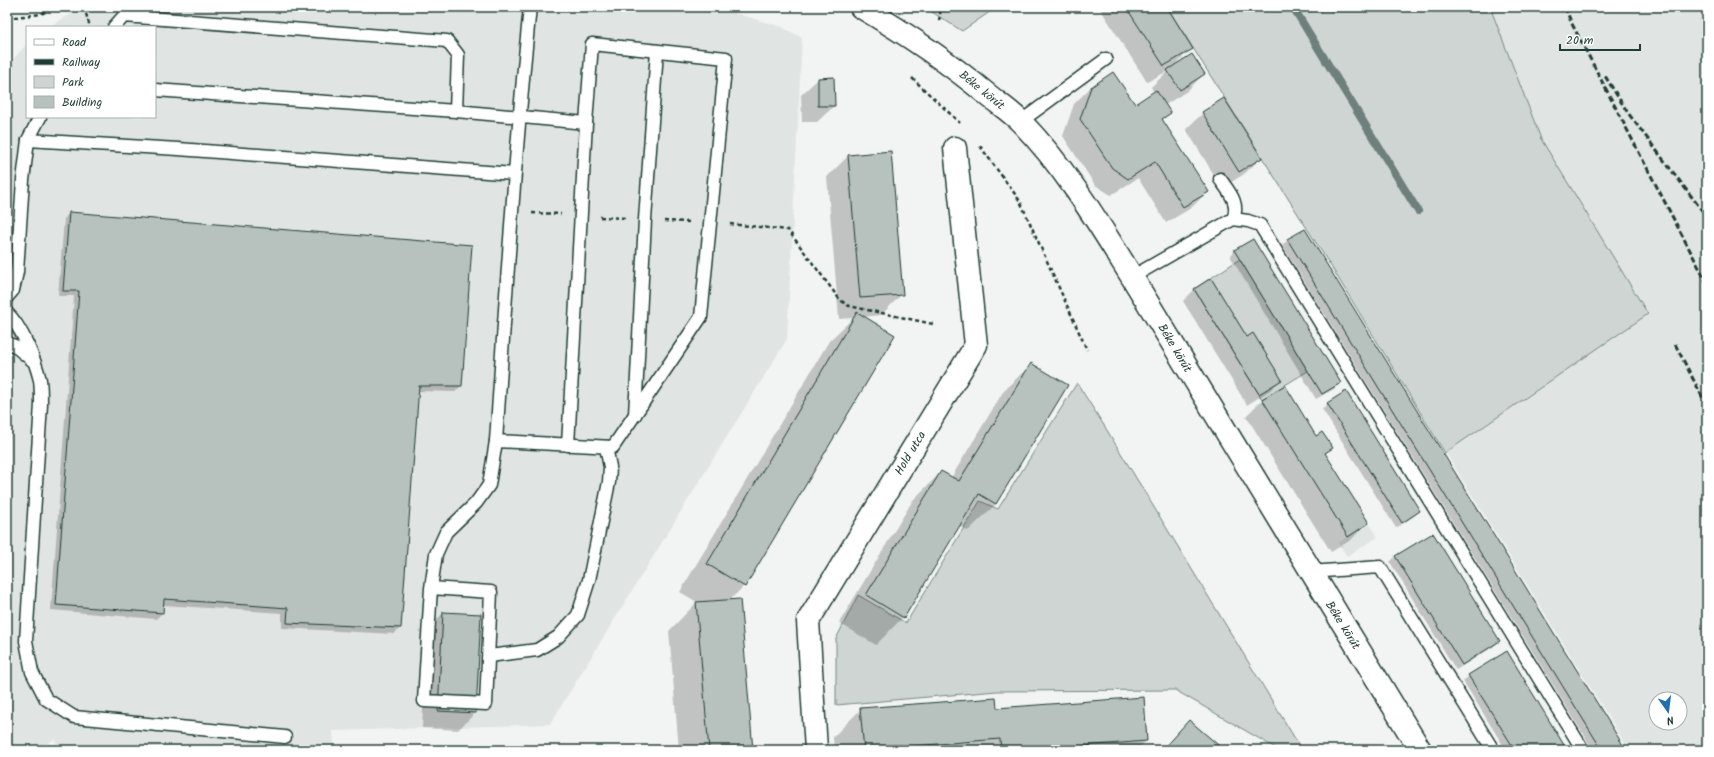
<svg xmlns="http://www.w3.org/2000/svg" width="1714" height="757" viewBox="0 0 1714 757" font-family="Kalam,sans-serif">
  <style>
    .built { fill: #e0e4e3; fill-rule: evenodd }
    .green { fill: #ced5d3; stroke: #768984 }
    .shadow { fill: #0003 }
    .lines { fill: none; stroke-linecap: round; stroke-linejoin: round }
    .stream { stroke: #6d807b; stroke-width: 8 }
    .building { fill: #b7c1bd; stroke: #1f3d34 }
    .lane-casing { stroke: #1f3d34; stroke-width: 15 }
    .street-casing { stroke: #1f3d34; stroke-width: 25 }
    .secondary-casing { stroke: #1f3d34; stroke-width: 25 }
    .path { stroke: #1f3d34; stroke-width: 2.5; stroke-dasharray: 4 3; stroke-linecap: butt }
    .lane { stroke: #fff; stroke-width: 12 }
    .street { stroke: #fff; stroke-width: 22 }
    .secondary { stroke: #fff; stroke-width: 22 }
    .rail { stroke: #1f3d34; stroke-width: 3; stroke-dasharray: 6 3; stroke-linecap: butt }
    .labels { text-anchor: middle; stroke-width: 3; stroke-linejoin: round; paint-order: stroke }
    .street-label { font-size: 12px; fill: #1f3d34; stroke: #fff }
  </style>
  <rect width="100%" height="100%" fill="#f2f3f3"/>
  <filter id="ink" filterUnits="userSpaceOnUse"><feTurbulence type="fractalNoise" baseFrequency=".025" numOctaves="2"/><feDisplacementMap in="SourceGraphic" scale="8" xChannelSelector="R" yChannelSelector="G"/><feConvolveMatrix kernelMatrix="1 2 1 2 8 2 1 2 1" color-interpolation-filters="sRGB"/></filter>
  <g filter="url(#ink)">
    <!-- built -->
    <g class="built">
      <path d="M84 7H714L782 27 802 38 787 339 550 724 333 731 334 750H60L54 739 38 750H7V68L15 57 27 44V117H155V27H48Z"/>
      <path d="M1276 7H1707V750H1629L1332 268ZM1656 699H1680V723H1656Z"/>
      <path d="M1369 523 1378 537 1347 556 1338 543Z"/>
    </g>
    <!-- green -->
    <g class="green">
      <path d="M924 7H997L962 31Z"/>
      <path d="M1167 7H1490L1541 139 1648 314 1445 453 1332 268Z"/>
      <path d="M1240 259 1308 371 1262 399 1194 289Z"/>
      <path d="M1077 383 1105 427 1302 750H1279L1175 690 997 691 836 705V639L858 595 906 623 980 501 998 509Z"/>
    </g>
    <!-- shadow -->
    <g class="shadow">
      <path d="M1099 7H1166L1192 48 1176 64 1204 74 1187 91 1165 105 1169 113 1162 120 1207 192 1191 208 1166 223 1138 178 1111 195 1095 185 1063 136 1074 104 1091 87 1135 105 1154 92 1151 87 1168 71 1147 82Z"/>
      <path d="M833 78 834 106 817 122H802L801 95 818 79Z"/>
      <path d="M1203 113 1261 158 1244 174 1222 188 1186 129Z"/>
      <path d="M848 156 902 294 881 315 863 317 744 586 730 600 752 750H679L669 631 697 602 680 592 829 341 853 318 839 319 827 177Z"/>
      <path d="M69 213 461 386 455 392 418 391 400 628 394 634 282 628V613L163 605 162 613 156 619 51 610 74 296H58L64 219Z"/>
      <path d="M1288 240 1625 750H1593L1282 245Z"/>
      <path d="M1235 251 1339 383 1334 389 1316 399 1230 256Z"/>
      <path d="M1195 289 1247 338 1281 380 1269 391 1247 405 1183 301Z"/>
      <path d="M1031 364 996 504 968 531 959 526 903 617 876 645 839 623 913 500 941 472 951 478 1003 392Z"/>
      <path d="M1262 400 1332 448 1324 455 1367 523 1351 540 1331 552 1246 416Z"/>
      <path d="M1328 404 1419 511 1414 516 1396 528 1322 409Z"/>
      <path d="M1433 534 1499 641 1493 647 1456 670 1390 562 1395 557Z"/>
      <path d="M443 613 475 713 458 730 422 728 427 630Z"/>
      <path d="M1707 669V680L1702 674Z"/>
      <path d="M1469 676 1566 750H1506L1463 681Z"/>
      <path d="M861 709H996L1146 741 1137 750H834L833 737Z"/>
      <path d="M1189 721 1222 750H1161Z"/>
    </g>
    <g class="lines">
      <!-- stream -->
      <path class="stream" d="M1293 7 1418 211"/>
    </g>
    <!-- building -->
    <g class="building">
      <path d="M1126 7H1167L1193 49 1164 66Z"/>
      <path d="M1192 54 1205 74 1180 90 1167 70Z"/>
      <path d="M1113 72 1135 104 1156 90 1171 113 1162 119 1209 192 1183 207 1155 162 1128 179 1112 168 1080 119 1091 87Z"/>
      <path d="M834 77 835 106H818V78Z"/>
      <path d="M1224 98 1262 158 1239 172 1202 112Z"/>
      <path d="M891 151 903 295 860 298 848 155Z"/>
      <path d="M69 212 472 245 462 386H419L401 628 287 623 288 608 164 599 163 613 56 605 79 291H63Z"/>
      <path d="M1305 229 1626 750H1602L1287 239Z"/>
      <path d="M1253 239 1341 383 1322 394 1234 250Z"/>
      <path d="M1211 278 1247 337 1253 333 1282 380 1259 394 1194 289Z"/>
      <path d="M857 312 895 335 745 587 707 564Z"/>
      <path d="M1031 363 1068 385 996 504 979 494 904 618 866 595 941 471 959 481Z"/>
      <path d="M1285 385 1316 436 1322 432 1333 448 1325 453 1369 523 1348 537 1262 399Z"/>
      <path d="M1346 391 1420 511 1402 523 1327 403Z"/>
      <path d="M1433 533 1500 641 1462 665 1395 556Z"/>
      <path d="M740 599 753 750H709L696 602Z"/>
      <path d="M443 612 481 614 476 713 438 711Z"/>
      <path d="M1507 651 1567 750H1515L1468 675Z"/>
      <path d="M1144 697 1147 741 1031 750H1001L1000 739 864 750 860 708 996 698 997 708Z"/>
      <path d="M1189 720 1224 750H1162Z"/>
      <path d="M548 747V750H508Z"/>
    </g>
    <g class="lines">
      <defs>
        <g id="lane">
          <path d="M114 27 124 16 447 41 458 55 456 111"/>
          <path d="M155 90 456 111 586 123 592 44 726 58 701 317 613 447 496 441C506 296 515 151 530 7"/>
          <path d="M1020 122 1106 59"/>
          <path d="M28 140 178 149 514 174"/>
          <path d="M1220 179C1229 192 1240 203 1233 219"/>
          <path d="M1132 277 1233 219 1248 221 1260 225 1583 750"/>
          <path d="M7 297 13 290 17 272 23 180 28 140 40 117"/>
          <path d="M7 313C22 327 35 360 40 380 41 387 41 396 41 404L26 641 32 672 46 699 74 717 285 737"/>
          <path d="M7 343 15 346 32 360"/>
          <path d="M635 415 645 220 657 51"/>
          <path d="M568 445 586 123"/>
          <path d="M1310 572 1380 567 1493 750"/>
          <path d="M431 588 491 592 486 704 424 701 431 588 436 554 446 532 476 503 489 485 496 441"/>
          <path d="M489 656 537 650 558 637 578 615 589 580 609 482 610 467 606 447"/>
        </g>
        <path id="street" d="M816 750 808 621 976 345 955 148"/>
        <path id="secondary" d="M861 7C907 34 947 61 988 95 999 104 1011 112 1021 122 1065 167 1099 224 1132 277L1420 750"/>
      </defs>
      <!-- lane casing -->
      <use href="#lane" class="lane-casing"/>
      <!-- street casing -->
      <use href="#street" class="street-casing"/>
      <!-- secondary casing -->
      <use href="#secondary" class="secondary-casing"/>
      <!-- path -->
      <g class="path">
        <path d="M84 7 90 27"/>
        <path d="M427 8V7"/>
        <path d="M7 18 41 14 55 7"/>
        <path d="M939 21 941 7"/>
        <path d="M912 78 960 123"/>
        <path d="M980 146 1020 201 1087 350"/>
        <path d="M532 213 561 214"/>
        <path d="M600 217 625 218"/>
        <path d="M664 221 691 222"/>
        <path d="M730 224 788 230 840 300 849 306 933 324"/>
      </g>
      <!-- lane -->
      <use href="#lane" class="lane"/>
      <!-- street -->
      <use href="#street" class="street"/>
      <!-- secondary -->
      <use href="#secondary" class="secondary"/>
      <!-- rail -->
      <g class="rail">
        <path d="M1565 7 1571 22 1707 283"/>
        <path d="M1605 76 1628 113 1707 217"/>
        <path d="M1675 344 1707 406"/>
      </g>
    </g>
  </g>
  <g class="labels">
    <!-- street labels -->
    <g class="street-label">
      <text transform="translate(982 90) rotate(39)" y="4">Béke körút</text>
      <text transform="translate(1175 348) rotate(59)" y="4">Béke körút</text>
      <text transform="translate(910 453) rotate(-59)" y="4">Hold utca</text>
      <text transform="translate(1343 625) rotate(58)" y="4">Béke körút</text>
    </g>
  </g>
  <!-- margin -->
  <rect width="1714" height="757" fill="none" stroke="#fff" stroke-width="24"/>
  <rect x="12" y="12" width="1690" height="733" fill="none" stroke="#1f3d34" stroke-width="1.5" filter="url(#ink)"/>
  <!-- legend -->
  <rect x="26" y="26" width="130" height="92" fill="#ffffff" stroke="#a5b1ae"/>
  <rect x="34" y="39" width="20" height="6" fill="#ffffff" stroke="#a5b1ae"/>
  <text x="62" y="46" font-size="12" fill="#1f3d34">Road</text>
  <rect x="34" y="59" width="20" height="6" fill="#1f3d34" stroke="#a5b1ae"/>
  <text x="62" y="66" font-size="12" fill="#1f3d34">Railway</text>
  <rect x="34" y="76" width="20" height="12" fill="#ced5d3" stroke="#a5b1ae"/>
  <text x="62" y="86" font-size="12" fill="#1f3d34">Park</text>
  <rect x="34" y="96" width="20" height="12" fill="#b7c1bd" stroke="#a5b1ae"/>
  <text x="62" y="106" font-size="12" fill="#1f3d34">Building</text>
  <!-- north arrow -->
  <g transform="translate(1668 711) rotate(166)"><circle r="19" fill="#ffffff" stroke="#a5b1ae"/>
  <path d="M0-3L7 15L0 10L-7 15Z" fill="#1f6fb2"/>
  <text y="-6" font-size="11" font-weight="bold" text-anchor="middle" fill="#1f3d34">N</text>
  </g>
  <!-- scale -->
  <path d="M1560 44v6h80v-6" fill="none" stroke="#1f3d34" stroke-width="2"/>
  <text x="1566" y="44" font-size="12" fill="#1f3d34" stroke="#ffffff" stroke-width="3" paint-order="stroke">20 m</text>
</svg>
